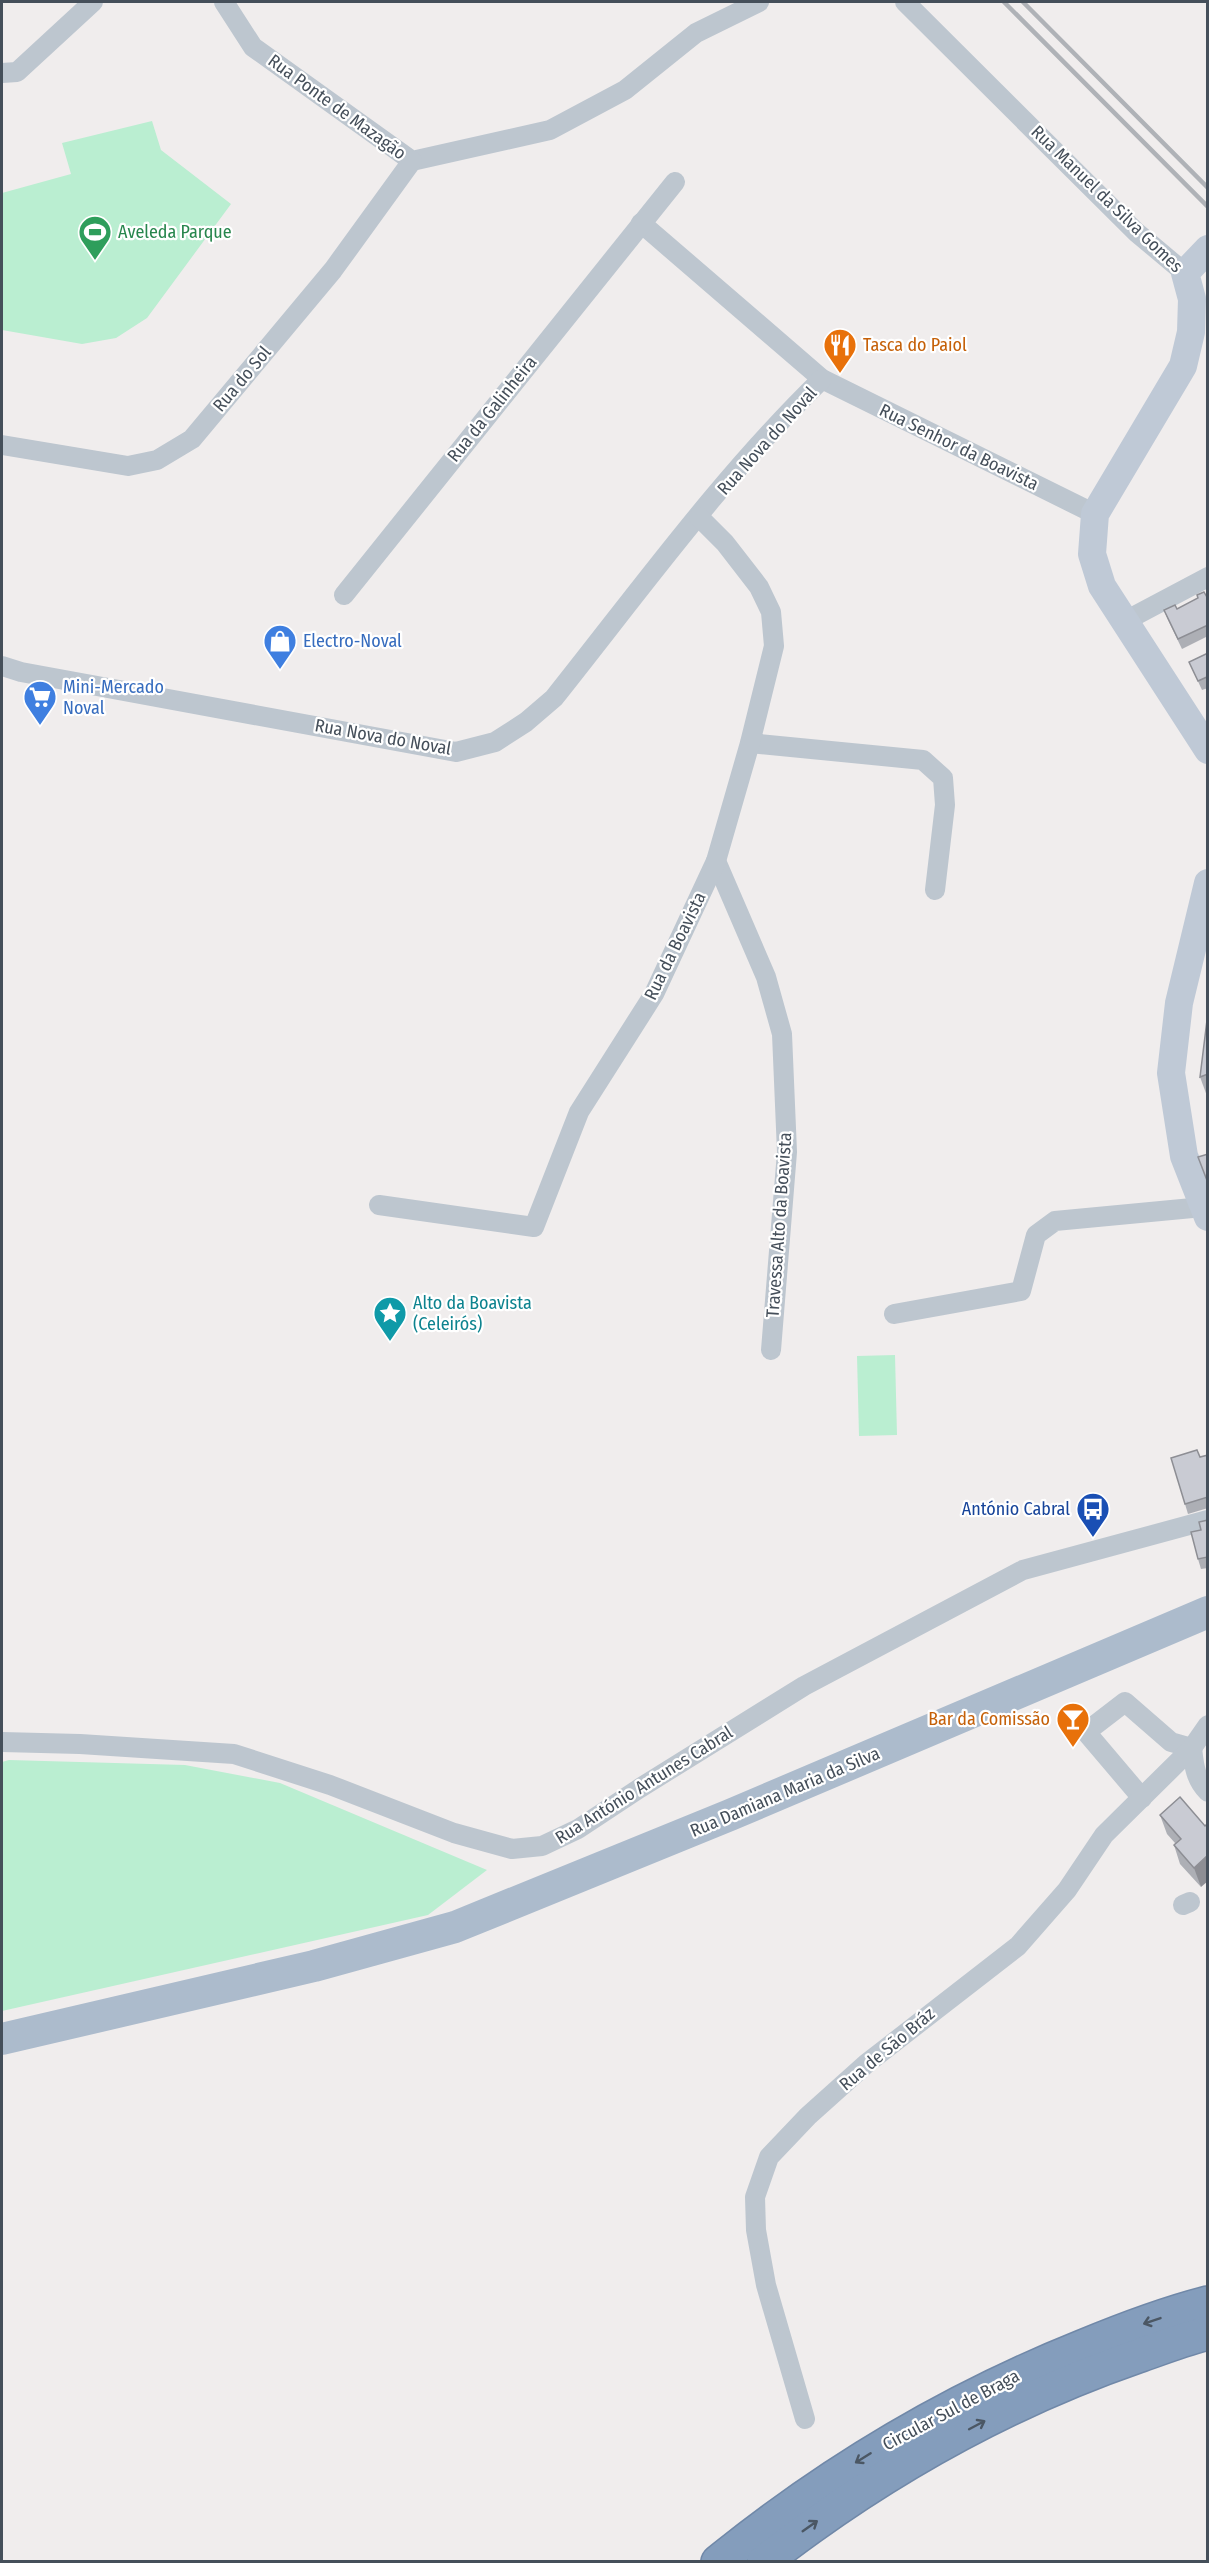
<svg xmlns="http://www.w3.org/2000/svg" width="1209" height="2563" viewBox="0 0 1209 2563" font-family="'Fira Sans Condensed',sans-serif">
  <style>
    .green { fill: #baeed1 }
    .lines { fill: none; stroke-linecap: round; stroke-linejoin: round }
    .highway-casing { stroke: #7088a8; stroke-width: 36 }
    .street { stroke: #bdc6cf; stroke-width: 20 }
    .secondary { stroke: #bfc9d6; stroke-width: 28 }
    .primary { stroke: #acbbcc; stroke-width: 32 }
    .highway { stroke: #849dbc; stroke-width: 33 }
    .rail { stroke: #afb2b7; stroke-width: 4.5 }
    .wall { fill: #adafb5 }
    .shaded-wall { fill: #8d8e94 }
    .building { fill: #c9cbd3; stroke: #8d8e94; stroke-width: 1.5 }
    .oneway { stroke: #4b5764 }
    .labels { text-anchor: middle; stroke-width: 4.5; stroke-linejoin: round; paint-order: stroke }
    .street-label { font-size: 18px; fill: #454f5a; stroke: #fff }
    .leisure-label { font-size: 18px; fill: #27864d; stroke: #fff; text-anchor: start }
    .food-label { font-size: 18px; fill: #c56008; stroke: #fff; text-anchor: start }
    .shop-label { font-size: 18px; fill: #366cbe; stroke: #fff; text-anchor: start }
    .culture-label { font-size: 18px; fill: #0d838f; stroke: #fff; text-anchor: start }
    .transit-label { font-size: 18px; fill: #164399; stroke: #fff; text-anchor: end }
  </style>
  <rect width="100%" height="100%" fill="#f0eded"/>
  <!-- green -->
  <g class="green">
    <path d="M152 121 161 150 231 204 147 318 116 338 82 344 2 330V193L71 174 62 143Z"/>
    <path d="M895 1355 897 1435 859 1436 857 1356Z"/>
    <path d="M9 1760 185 1765 280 1783 487 1870 428 1915 2 2011V1762Z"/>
  </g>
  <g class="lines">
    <defs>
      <g id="highway">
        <path d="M718 2562C829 2472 950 2400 1082 2347 1123 2330 1165 2314 1208 2303"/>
        <path d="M764 2562C877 2474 1002 2403 1138 2356 1161 2348 1184 2339 1208 2333"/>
      </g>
    </defs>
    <!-- highway casing -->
    <use href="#highway" class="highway-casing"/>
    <!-- street -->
    <g class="street">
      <path d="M224 2 253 47 412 161 550 130 625 90 696 33 759 2"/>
      <path d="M905 2 1136 232 1185 273"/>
      <path d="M2 73 17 72 93 2"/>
      <path d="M641 223 822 379 1095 514"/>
      <path d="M2 445 128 466 157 460 192 439 333 270 412 161"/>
      <path d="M344 595 675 182"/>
      <path d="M1125 621 1208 577"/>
      <path d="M2 666 21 672 456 752 495 742 526 722 554 698C640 590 723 475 822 379"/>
      <path d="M750 743 923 760 943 778 945 805 935 890"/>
      <path d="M716 861 766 977 782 1034 787 1152 771 1350"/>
      <path d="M379 1205 534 1227 579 1112 654 994 716 861 750 743 774 646 771 612 759 587 725 543 699 517"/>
      <path d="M894 1314 1021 1291 1036 1235 1055 1221 1203 1207"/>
      <path d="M2 1742 80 1744 234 1754 330 1785 454 1833 512 1849 542 1846 578 1829 640 1788 804 1686 1023 1570 1208 1520"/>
      <path d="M1192 1748C1194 1765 1195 1779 1208 1792"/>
      <path d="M1142 1798 1086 1732 1125 1702 1171 1742 1192 1748"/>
      <path d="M1183 1905 1190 1902"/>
      <path d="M805 2419 766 2285 756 2230 755 2197 769 2157 808 2116 866 2064 1018 1946 1067 1890 1104 1835 1192 1748 1208 1725"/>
    </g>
    <!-- secondary -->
    <g class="secondary">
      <path d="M1208 249 1185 273 1192 299 1191 332 1183 366 1095 514 1092 554 1102 586 1208 750"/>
      <path d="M1208 883 1179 1003 1171 1073 1184 1156 1208 1217"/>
    </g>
    <!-- primary -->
    <path class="primary" d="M2 2039 314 1966 455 1927 730 1815 1208 1612"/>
    <!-- highway -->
    <use href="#highway" class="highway"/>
    <!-- rail -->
    <g class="rail">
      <path d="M1004 2 1208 207"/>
      <path d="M1023 2 1208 188"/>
    </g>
  </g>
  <!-- wall -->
  <g class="wall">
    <path d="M1208 599V636L1182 649 1168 620 1164 610 1177 609Z"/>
    <path d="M1208 653V688L1202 690 1189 662Z"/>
    <path d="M1208 1012V1096H1207L1200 1077Z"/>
    <path d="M1208 1455V1508L1188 1514 1185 1504 1200 1457Z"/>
    <path d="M1208 1520V1568L1201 1569 1198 1559 1201 1530Z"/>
    <path d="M1180 1797 1201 1887 1180 1864 1174 1845 1175 1843 1167 1834 1160 1815Z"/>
  </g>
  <!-- shaded-wall -->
  <path class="shaded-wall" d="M1208 1855V1881L1201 1887 1194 1868Z"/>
  <!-- building -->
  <g class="building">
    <path d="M1204 592 1208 599V625L1178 639 1164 610 1175 605 1177 609 1198 598 1197 595Z"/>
    <path d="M1208 653V678L1207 677 1198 681 1189 662Z"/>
    <path d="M1208 1012V1074L1200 1077Z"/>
    <path d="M1208 1154V1183L1198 1157Z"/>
    <path d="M1197 1450 1200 1457 1208 1455V1497L1185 1504 1171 1458Z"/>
    <path d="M1208 1520V1557L1198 1559 1191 1532 1201 1530 1199 1522Z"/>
    <path d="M1180 1797 1205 1826 1208 1823V1855L1194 1868 1174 1845 1181 1839 1160 1815Z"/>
  </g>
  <!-- one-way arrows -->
  <defs><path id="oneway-shaft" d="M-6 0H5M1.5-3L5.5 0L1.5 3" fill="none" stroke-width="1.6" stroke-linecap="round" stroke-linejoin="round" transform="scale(1.5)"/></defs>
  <g class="oneway">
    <use href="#oneway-shaft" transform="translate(1152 2321) rotate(161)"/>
    <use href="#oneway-shaft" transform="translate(977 2425) rotate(-28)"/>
    <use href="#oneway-shaft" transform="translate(863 2458) rotate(148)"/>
    <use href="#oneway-shaft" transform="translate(810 2526) rotate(-35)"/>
  </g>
  <!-- icons -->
  <defs>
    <symbol id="stadium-pin" viewBox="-11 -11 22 30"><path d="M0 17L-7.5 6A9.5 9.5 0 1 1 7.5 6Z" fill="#2e9e5b" stroke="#fff"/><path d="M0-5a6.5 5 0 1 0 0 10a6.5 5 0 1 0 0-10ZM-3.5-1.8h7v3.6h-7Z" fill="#fff"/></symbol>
    <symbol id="restaurant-pin" viewBox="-11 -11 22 30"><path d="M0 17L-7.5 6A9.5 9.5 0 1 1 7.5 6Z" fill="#e8710a" stroke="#fff"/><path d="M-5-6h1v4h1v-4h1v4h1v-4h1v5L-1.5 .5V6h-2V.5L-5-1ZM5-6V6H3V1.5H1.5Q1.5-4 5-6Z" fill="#fff"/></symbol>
    <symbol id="shop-pin" viewBox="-11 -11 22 30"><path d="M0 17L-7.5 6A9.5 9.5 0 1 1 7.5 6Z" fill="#3f7fe0" stroke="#fff"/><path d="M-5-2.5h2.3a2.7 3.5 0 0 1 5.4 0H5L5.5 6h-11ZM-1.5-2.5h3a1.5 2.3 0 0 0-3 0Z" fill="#fff"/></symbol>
    <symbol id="supermarket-pin" viewBox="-11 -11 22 30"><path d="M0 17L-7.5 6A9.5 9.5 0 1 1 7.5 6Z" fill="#3f7fe0" stroke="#fff"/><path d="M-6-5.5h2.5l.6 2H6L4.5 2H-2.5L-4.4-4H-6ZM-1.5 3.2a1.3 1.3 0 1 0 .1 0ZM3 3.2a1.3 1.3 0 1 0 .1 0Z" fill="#fff"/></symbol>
    <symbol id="sight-pin" viewBox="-11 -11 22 30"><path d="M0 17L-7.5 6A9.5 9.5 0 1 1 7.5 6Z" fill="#0f9aa8" stroke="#fff"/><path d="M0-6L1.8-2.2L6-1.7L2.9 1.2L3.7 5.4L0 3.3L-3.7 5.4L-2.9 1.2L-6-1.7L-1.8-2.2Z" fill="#fff"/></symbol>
    <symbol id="bus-pin" viewBox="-11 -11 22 30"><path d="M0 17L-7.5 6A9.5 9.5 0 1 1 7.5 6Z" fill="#1a4fb4" stroke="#fff"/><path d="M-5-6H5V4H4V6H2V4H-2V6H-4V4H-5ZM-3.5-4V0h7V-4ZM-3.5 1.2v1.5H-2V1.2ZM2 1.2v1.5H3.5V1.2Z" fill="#fff"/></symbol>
    <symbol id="bar-pin" viewBox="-11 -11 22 30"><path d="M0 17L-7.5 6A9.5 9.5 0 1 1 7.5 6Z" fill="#e8710a" stroke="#fff"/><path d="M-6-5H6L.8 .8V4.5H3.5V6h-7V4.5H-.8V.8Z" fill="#fff"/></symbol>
  </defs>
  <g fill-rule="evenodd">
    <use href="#stadium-pin" x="76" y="213" width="38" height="52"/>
    <use href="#restaurant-pin" x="821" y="326" width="38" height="52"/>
    <use href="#shop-pin" x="261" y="622" width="38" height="52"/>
    <use href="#supermarket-pin" x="21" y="678" width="38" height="52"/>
    <use href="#sight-pin" x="371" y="1294" width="38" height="52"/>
    <use href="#bus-pin" x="1074" y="1490" width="38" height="52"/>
    <use href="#bar-pin" x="1054" y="1700" width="38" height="52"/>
  </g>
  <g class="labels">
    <!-- street labels -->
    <g class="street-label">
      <text transform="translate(337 107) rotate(36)" y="6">Rua Ponte de Mazagão</text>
      <text transform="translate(1107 199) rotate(44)" y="6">Rua Manuel da Silva Gomes</text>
      <text transform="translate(242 379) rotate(-50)" y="6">Rua do Sol</text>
      <text transform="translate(492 409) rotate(-51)" y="6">Rua da Galinheira</text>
      <text transform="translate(767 441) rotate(-48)" y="6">Rua Nova do Noval</text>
      <text transform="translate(959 447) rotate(26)" y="6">Rua Senhor da Boavista</text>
      <text transform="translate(383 737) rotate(10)" y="6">Rua Nova do Noval</text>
      <text transform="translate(675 946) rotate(-64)" y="6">Rua da Boavista</text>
      <text transform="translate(779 1225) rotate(-86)" y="6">Travessa Alto da Boavista</text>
      <text transform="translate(644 1785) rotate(-32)" y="6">Rua António Antunes Cabral</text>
      <text transform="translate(785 1792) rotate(-23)" y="6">Rua Damiana Maria da Silva</text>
      <text transform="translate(887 2049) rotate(-40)" y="6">Rua de São Bráz</text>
      <text transform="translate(951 2410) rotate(-28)" y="6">Circular Sul de Braga</text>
    </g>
    <!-- leisure labels -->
    <g class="leisure-label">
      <text x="118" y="238">Aveleda Parque</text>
    </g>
    <!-- food labels -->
    <g class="food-label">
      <text x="863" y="351">Tasca do Paiol</text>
      <text x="1050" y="1725" text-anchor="end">Bar da Comissão</text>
    </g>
    <!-- shop labels -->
    <g class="shop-label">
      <text x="303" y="647">Electro-Noval</text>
      <text x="63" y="693">Mini-Mercado<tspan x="63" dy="21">Noval</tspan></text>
    </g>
    <!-- culture labels -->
    <g class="culture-label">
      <text x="413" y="1309">Alto da Boavista<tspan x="413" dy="21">(Celeirós)</tspan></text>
    </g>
    <!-- transit labels -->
    <g class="transit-label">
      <text x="1070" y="1515">António Cabral</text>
    </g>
  </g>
  <!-- border -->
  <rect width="1209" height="2563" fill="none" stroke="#454f5a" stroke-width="6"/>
</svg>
